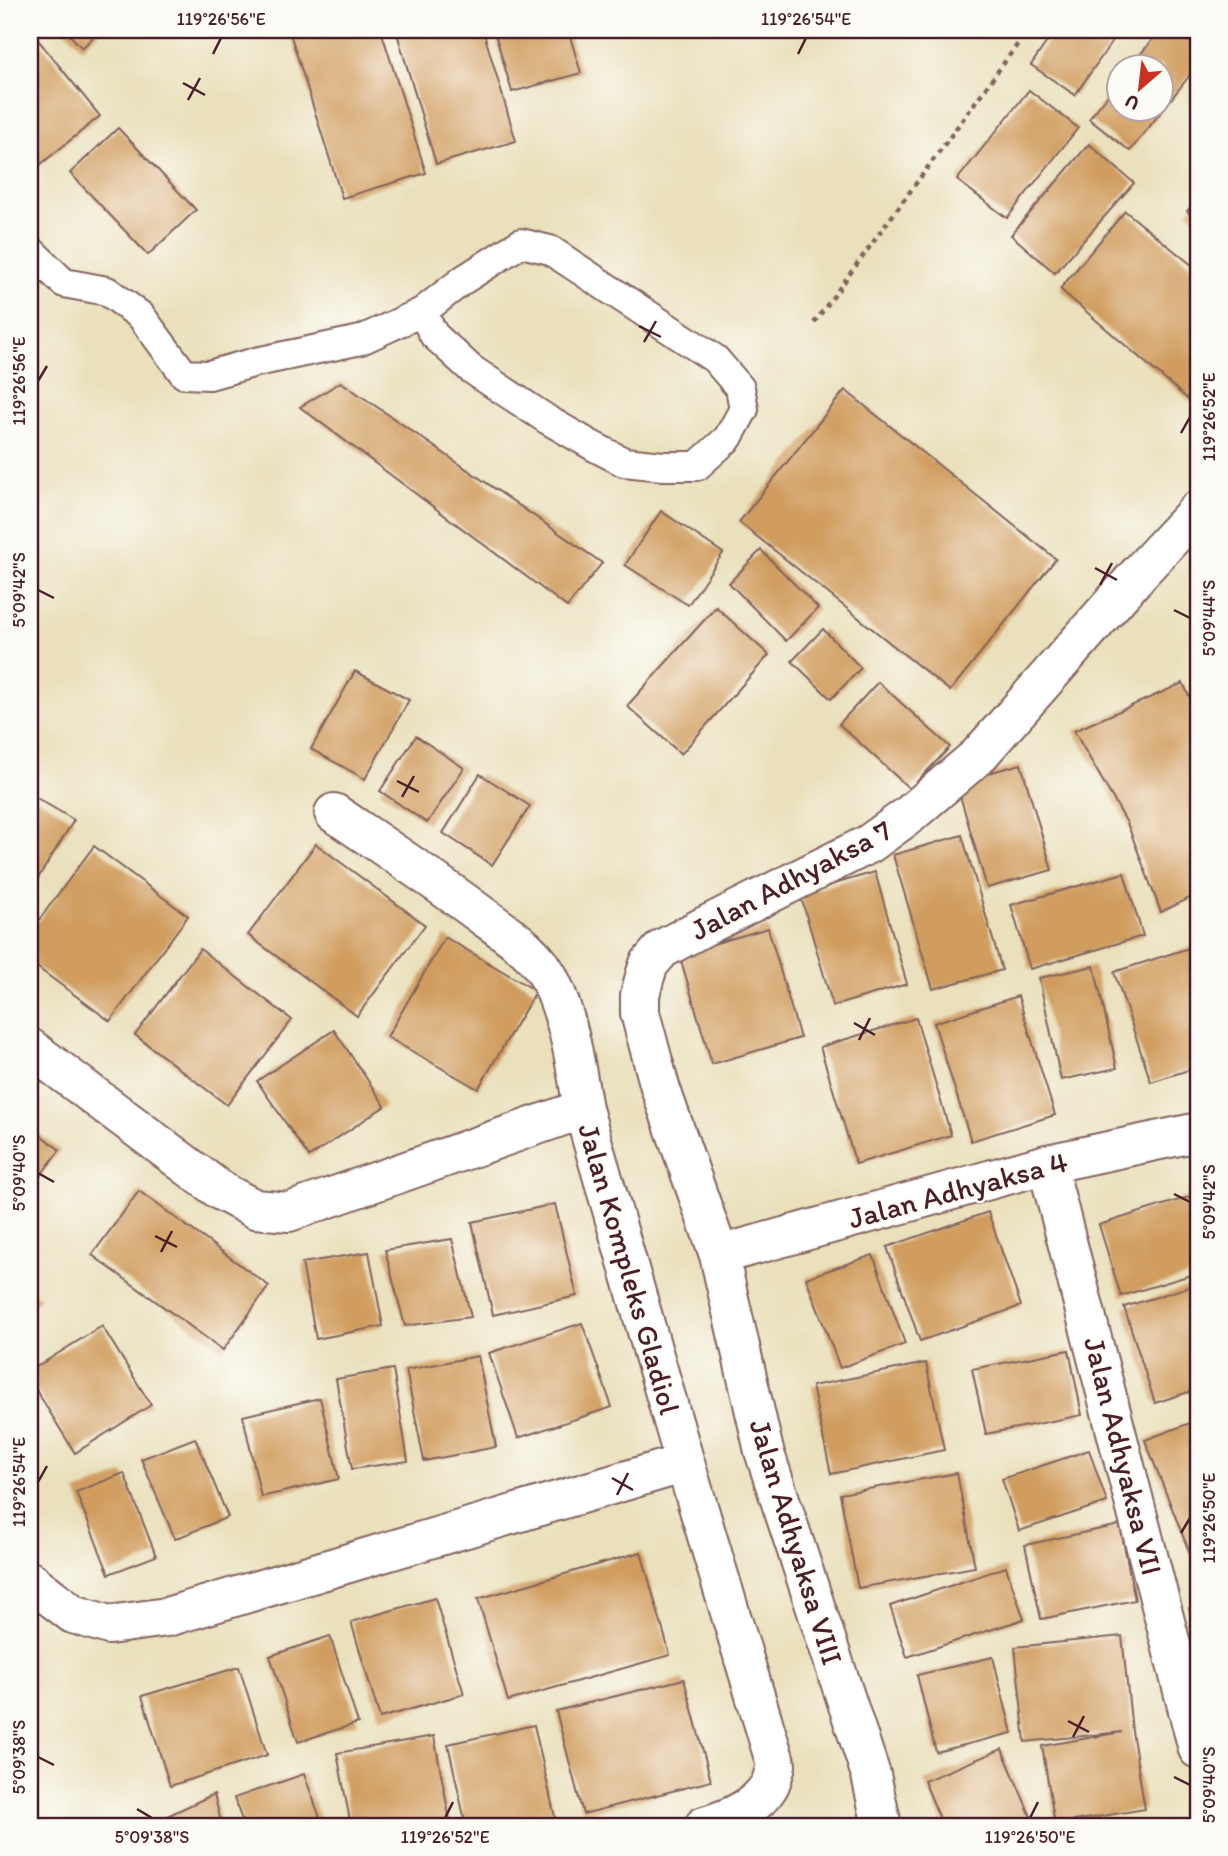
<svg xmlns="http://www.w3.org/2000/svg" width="1228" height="1856" viewBox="0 0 1228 1856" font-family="Itim,sans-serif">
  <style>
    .building { fill: #d09d5e }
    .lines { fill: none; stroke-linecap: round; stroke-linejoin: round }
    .lane-casing { stroke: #82635e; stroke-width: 32 }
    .street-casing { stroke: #82635e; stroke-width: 42 }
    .path { stroke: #82635e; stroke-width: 4.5; stroke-dasharray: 5 5; stroke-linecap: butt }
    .lane { stroke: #fff; stroke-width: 28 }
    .street { stroke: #fff; stroke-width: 38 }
    .ticks { fill: none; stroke: #4a1f2b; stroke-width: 2.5 }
    .labels { text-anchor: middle; stroke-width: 5; stroke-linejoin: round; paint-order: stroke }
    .street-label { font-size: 30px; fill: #4a1f2b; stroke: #fdfcf7 }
    .neatline { fill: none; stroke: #4a1f2b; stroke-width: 2.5 }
    .ticks-label { font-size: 18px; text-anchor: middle; fill: #4a1f2b }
  </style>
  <rect width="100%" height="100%" fill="#fdfcf7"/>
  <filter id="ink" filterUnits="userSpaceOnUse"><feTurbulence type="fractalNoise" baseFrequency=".0143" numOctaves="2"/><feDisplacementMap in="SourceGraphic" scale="14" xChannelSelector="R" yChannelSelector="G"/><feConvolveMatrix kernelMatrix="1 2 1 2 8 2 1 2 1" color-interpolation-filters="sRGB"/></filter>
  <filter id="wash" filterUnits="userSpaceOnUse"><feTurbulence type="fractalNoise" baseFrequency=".00686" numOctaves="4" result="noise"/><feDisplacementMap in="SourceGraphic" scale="28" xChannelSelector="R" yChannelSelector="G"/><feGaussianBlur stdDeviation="1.57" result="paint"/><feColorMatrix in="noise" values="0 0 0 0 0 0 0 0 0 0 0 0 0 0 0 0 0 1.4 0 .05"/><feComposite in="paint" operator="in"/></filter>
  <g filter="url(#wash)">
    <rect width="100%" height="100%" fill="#eae0bc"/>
    <g id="blocks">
      <!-- building -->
      <g class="building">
        <path d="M30 30 100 116 30 173Z"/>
        <path d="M65 30H101L82 48Z"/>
        <path d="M289 30H381L426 173 342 198Z"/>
        <path d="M396 30H483L516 141 436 164Z"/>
        <path d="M494 30H568L581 73 512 92Z"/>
        <path d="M1055 30H1120L1075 95 1031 65Z"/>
        <path d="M1160 30H1174L1198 49V65L1130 151 1089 119 1120 80V108H1162V66H1131Z"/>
        <path d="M1029 90 1078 128 1007 218 957 180Z"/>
        <path d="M118 128 196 210 148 255 70 173Z"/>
        <path d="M1089 144 1134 183 1055 273 1011 235Z"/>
        <path d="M1198 200V221L1187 211Z"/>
        <path d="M1125 211 1198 270V408L1060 289Z"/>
        <path d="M341 382 602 563 567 607 300 407Z"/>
        <path d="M845 390 1056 559 950 691 739 522Z"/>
        <path d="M661 511 723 553 688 605 625 565Z"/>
        <path d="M761 550 818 608 786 641 729 583Z"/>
        <path d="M716 607 769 655 681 754 627 706Z"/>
        <path d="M823 629 861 668 831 699 792 661Z"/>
        <path d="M355 671 409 700 365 779 311 749Z"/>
        <path d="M878 682 950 747 910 789 839 724Z"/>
        <path d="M1183 683 1198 715V894L1161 912 1127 823 1074 731Z"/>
        <path d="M416 736 464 768 427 823 380 791Z"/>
        <path d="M1021 764 1052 870 987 888 956 782Z"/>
        <path d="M480 774 530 806 492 865 443 833Z"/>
        <path d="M30 794 74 820 30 891Z"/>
        <path d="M962 835 1002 970 933 989 893 855Z"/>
        <path d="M316 844 425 925 357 1016 248 935Z"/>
        <path d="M94 846 188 916 110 1021 30 962V932Z"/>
        <path d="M875 872 907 984 833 1006 800 894Z"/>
        <path d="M1124 873 1143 936 1030 969 1011 905Z"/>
        <path d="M768 928 800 1038 712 1064 679 954Z"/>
        <path d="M445 937 536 991 478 1089 387 1037Z"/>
        <path d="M1198 945V1067L1151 1082 1114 972Z"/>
        <path d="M200 949 292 1020 227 1105 135 1035Z"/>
        <path d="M1094 966 1117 1068 1061 1080 1039 978Z"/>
        <path d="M1018 996 1055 1115 971 1141 934 1023Z"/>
        <path d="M916 1018 951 1135 856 1164 820 1047Z"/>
        <path d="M334 1030 385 1106 309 1157 257 1081Z"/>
        <path d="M30 1127 60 1150 30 1189Z"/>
        <path d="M139 1191 269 1286 223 1350 92 1255Z"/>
        <path d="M1198 1194V1273L1121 1296 1099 1225Z"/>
        <path d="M555 1204 577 1296 493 1315 472 1222Z"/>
        <path d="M988 1212 1021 1306 920 1341 887 1247Z"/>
        <path d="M452 1239 471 1317 405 1326 385 1250Z"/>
        <path d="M369 1252 383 1326 316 1339 302 1263Z"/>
        <path d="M873 1255 905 1344 840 1368 806 1278Z"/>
        <path d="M1198 1284V1389L1155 1403 1124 1307Z"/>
        <path d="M30 1290 40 1297 30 1311Z"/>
        <path d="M582 1323 612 1407 518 1438 489 1353Z"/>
        <path d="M102 1326 151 1405 75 1453 30 1380V1371Z"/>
        <path d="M1069 1350 1082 1415 986 1434 972 1369Z"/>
        <path d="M478 1356 496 1447 424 1461 406 1370Z"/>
        <path d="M926 1363 944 1450 831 1474 812 1386Z"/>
        <path d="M393 1369 408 1461 352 1469 336 1379Z"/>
        <path d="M320 1398 339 1479 261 1497 243 1416Z"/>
        <path d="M1198 1420V1574L1145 1440Z"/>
        <path d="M195 1438 228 1517 175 1539 141 1459Z"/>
        <path d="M1089 1450 1107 1502 1019 1531 1002 1479Z"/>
        <path d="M124 1473 156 1556 109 1574 76 1492Z"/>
        <path d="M957 1473 975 1567 858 1588 840 1494Z"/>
        <path d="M1120 1525 1135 1600 1041 1619 1025 1545Z"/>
        <path d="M641 1552 670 1655 508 1701 478 1599Z"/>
        <path d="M1006 1567 1024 1619 907 1657 890 1606Z"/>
        <path d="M435 1598 464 1694 380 1718 351 1622Z"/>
        <path d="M1198 1606V1641H1197L1189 1608Z"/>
        <path d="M330 1636 358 1723 298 1742 270 1656Z"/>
        <path d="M1122 1636 1132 1731 1145 1809 1055 1824 1042 1746 1122 1732 1025 1742 1015 1647Z"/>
        <path d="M993 1657 1012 1733 936 1752 917 1675Z"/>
        <path d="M239 1667 267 1755 170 1786 142 1696Z"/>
        <path d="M684 1679 711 1781 583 1814 556 1711Z"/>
        <path d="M534 1725 557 1826H466L448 1744Z"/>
        <path d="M434 1736 451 1826H351L337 1753Z"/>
        <path d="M1002 1749 1035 1826H943L924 1781Z"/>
        <path d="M304 1774 323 1826H244L234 1798Z"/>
        <path d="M214 1794 222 1826H146Z"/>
      </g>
    </g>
  </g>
  <g filter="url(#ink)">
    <use href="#blocks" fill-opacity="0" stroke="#82635e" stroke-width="2"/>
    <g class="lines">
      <defs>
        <path id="lane" d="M30 250 64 283 107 291 141 316 184 374 209 375 256 362 361 340 422 312 463 280 521 243 550 250 715 359 740 388 744 409 728 438 697 466H663L624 462 593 446 548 420 471 369 434 335 422 312"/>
        <g id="street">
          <path d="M334 813C383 846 432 878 480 914 506 933 539 953 552 984 570 1023 576 1068 583 1109L685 1463 776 1765C774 1772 772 1781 769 1786 756 1808 726 1820 704 1826"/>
          <path d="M30 1048 221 1191 255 1209 289 1212 583 1109"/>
          <path d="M1047 1164 1198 1749"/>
          <path d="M719 1255 1047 1164 1198 1132"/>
          <path d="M30 1581 73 1614 109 1625 167 1617 685 1463"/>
          <path d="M882 1826 871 1775 764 1451 719 1255 660 1087 640 1013V995L645 976 649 964 662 949 703 927 869 844 909 815 978 756 1142 570 1198 510"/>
        </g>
      </defs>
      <!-- lane casing -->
      <use href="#lane" class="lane-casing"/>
      <!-- street casing -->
      <use href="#street" class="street-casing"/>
      <!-- path -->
      <path class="path" d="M814 323 1028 30"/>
      <!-- lane -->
      <use href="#lane" class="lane"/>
      <!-- street -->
      <use href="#street" class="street"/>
    </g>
  </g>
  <!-- ticks -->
  <path class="ticks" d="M213 54 221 38M798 54 806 38M183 83 205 95M188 100 200 78M639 326 661 337M644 342 656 321M38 381 47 366M1181 433 1190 417M1095 568 1117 580M1100 585 1112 563M38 590 54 598M1174 610 1190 618M397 781 419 792M402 797 414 776M854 1023 875 1035M859 1040 870 1018M38 1173 54 1182M1174 1194 1190 1202M155 1236 177 1247M161 1252 172 1231M612 1478 633 1490M38 1482 47 1466M617 1495 628 1473M1181 1533 1190 1518M1068 1721 1089 1732M1073 1737 1084 1716M38 1757 54 1765M1174 1777 1190 1785M137 1809 152 1818M445 1818 453 1802M1030 1818 1038 1802"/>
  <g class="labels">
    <!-- street labels -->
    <g class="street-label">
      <text transform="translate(791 880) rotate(-28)" y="10">Jalan Adhyaksa 7</text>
      <text transform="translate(958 1190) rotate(-15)" y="10">Jalan Adhyaksa 4</text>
      <text transform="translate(629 1269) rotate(74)" y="10">Jalan Kompleks Gladiol</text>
      <text transform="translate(1123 1456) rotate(76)" y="10">Jalan Adhyaksa VII</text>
      <text transform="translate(796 1542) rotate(73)" y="10">Jalan Adhyaksa VIII</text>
    </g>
  </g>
  <!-- margin -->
  <rect width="1228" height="1856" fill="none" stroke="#fdfcf7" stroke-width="77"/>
  <!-- north arrow -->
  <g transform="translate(1140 88) rotate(208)"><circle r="33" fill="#fdfcf7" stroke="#b5a4a5" stroke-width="2"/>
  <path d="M0-5L12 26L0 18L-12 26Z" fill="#c8321e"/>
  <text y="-10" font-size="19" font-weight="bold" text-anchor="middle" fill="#4a1f2b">U</text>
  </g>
  <rect x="38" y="38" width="1152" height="1780" class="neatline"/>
  <g class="ticks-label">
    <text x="221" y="25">119°26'56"E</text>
    <text x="806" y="25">119°26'54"E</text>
    <text transform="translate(19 381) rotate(-90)" y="6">119°26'56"E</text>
    <text transform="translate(1209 417) rotate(-90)" y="6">119°26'52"E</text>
    <text transform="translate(19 590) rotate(-90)" y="6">5°09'42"S</text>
    <text transform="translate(1209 618) rotate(-90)" y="6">5°09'44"S</text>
    <text transform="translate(19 1173) rotate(-90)" y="6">5°09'40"S</text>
    <text transform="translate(1209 1202) rotate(-90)" y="6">5°09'42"S</text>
    <text transform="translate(19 1482) rotate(-90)" y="6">119°26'54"E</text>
    <text transform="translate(1209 1518) rotate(-90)" y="6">119°26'50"E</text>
    <text transform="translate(19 1757) rotate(-90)" y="6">5°09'38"S</text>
    <text transform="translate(1209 1785) rotate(-90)" y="6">5°09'40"S</text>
    <text x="152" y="1843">5°09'38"S</text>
    <text x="445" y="1843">119°26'52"E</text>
    <text x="1030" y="1843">119°26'50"E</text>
  </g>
</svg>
